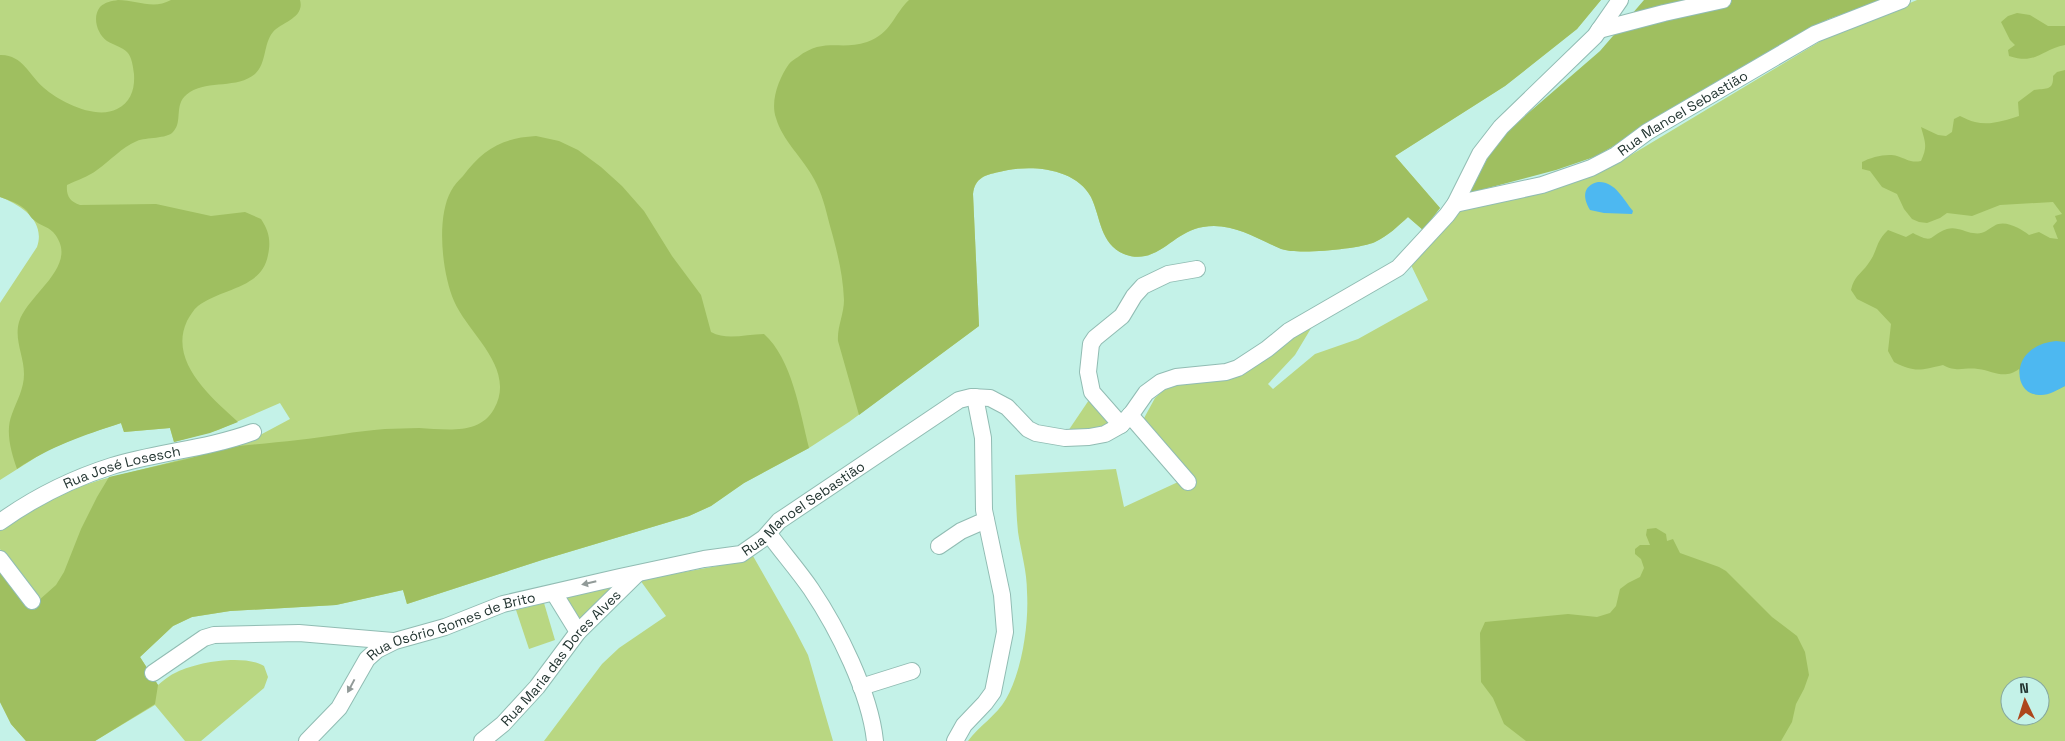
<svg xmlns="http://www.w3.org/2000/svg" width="2065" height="741" viewBox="0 0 2065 741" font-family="'Space Grotesk',sans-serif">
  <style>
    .green { fill: #b9d782; fill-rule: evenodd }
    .forest { fill: #9fbf60 }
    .water { fill: #4db8f1 }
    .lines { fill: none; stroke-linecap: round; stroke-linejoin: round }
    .minor-casing { stroke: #91bcb3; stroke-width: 18 }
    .minor { stroke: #fff; stroke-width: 16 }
    .oneway { fill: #919a98 }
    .labels { text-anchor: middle; stroke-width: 4; stroke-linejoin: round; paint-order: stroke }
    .street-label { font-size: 14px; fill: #233531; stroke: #c4f2e8 }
  </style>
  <rect width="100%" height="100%" fill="#c4f2e8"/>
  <!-- green -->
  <g class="green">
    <path d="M0 0H1601L1577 29 1505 86 1395 156 1440 208 1423 230 1408 217C1398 226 1388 236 1375 242 1360 249 1297 255 1282 249 1255 238 1232 222 1203 227 1173 231 1157 267 1124 254 1100 244 1101 218 1091 197 1075 167 1028 164 999 172 985 175 975 178 973 194L979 326 849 422 809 448 744 483 711 506 689 516 542 560 407 604 403 590 336 605 230 611 192 617 173 626 140 657 158 685C164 680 170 675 177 672 197 662 244 654 264 666L268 677 264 688 201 741H185L155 705 95 741H26L11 724 0 702 6 559 0 549V528L70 490 100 480 226 448 262 434 290 419 280 403 218 430 174 442 170 428 124 432 121 423 81 436 46 451 0 480V303L37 247C46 221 21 205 0 197Z"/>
    <path d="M1917 0H2065V741H968C979 726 997 715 1006 699 1022 671 1029 624 1027 592 1027 571 1021 552 1018 532 1016 513 1016 493 1015 475L1116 469 1124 507 1191 476 1143 420 1155 398 1164 390 1271 353 1313 325 1295 355 1268 384 1273 389 1315 354 1358 339 1428 300 1411 265 1461 209 1621 161 1824 39ZM2010 686H2040V716H2010Z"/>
    <path d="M1091 397 1119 425 1064 437Z"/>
    <path d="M753 556 794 628 808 655 833 741H544L602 664 619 648 666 616 640 580 728 564Z"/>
    <path d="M627 579 578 630 557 595Z"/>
    <path d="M544 603 555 640 529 649 516 610Z"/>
  </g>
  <!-- forest -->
  <g class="forest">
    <path d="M118 0C137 0 153 10 171 0H300C305 18 282 22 273 32 263 44 267 63 255 74 237 89 209 80 190 92 172 103 184 121 173 132 167 139 146 137 137 141 121 148 111 160 97 170 88 177 77 180 67 185 66 196 70 202 80 205L156 204 211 216 245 212 261 219C269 231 271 241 268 255 262 289 221 288 198 306 193 310 190 316 187 321 168 362 212 398 238 422L210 433 174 442 170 428 124 432 121 423C82 436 51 446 17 469 11 452 5 431 12 414 17 400 24 389 24 374 24 356 14 340 19 322 28 293 82 265 53 232 47 226 39 225 34 220 31 218 29 214 27 211 20 204 9 200 0 197V55C22 54 29 75 44 88 60 102 96 120 117 109 131 102 135 89 134 74 133 67 132 57 127 52 122 47 114 45 107 41 97 34 92 17 100 7 105 2 112 1 118 0Z"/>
    <path d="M909 0H1601L1577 29 1505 86 1395 156 1440 208 1423 230 1408 217C1398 226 1388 236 1375 242 1360 249 1297 255 1281 249 1255 238 1232 222 1203 227 1173 231 1157 267 1124 254 1100 244 1101 218 1091 197 1075 167 1028 164 999 172 984 175 975 178 973 194L979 326 859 415 838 341C837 327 844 314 844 300 843 274 837 251 830 226 826 210 822 193 814 179 803 158 782 140 776 118 770 101 779 78 789 64 791 61 795 59 798 57 824 37 841 51 867 42 892 33 893 15 909 0Z"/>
    <path d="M1644 0H1883L1829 19 1797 35 1597 156 1556 170 1469 193 1488 157 1510 129 1600 51Z"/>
    <path d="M2017 13 2030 15 2048 26H2065V45C2040 50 2037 65 2009 56L2008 50 2015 45 2010 40 2001 22 2008 16Z"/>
    <path d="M2065 70V386C2041 398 2023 401 2019 369 2004 380 1994 371 1978 369 1963 367 1958 373 1943 365 1921 370 1915 373 1894 362L1888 351 1891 324 1877 309 1857 299 1851 290C1854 276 1861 274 1868 264 1878 251 1875 242 1888 230L1906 237 1913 233C1935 245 1929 235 1947 229 1956 226 1965 232 1973 233 1983 235 1987 230 1994 226 2005 219 2021 229 2029 235L2039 232 2050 238 2058 239 2053 226 2057 221 2055 216 2062 214 2053 202 2000 205 1972 216 1947 213 1940 218 1927 223 1919 222 1912 219 1904 209 1897 194 1882 187 1870 171 1862 169V162C1871 157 1888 153 1897 156 1907 159 1910 163 1921 161 1928 146 1925 142 1921 127L1938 135 1946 136 1952 132 1954 119 1960 116C1965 118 1970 121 1975 122 1990 126 2006 120 2019 116L2018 102 2034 90C2045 88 2054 91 2053 76L2057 72Z"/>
    <path d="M536 136 559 141 578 150 601 167 622 186 644 211 672 256 701 295 711 332C727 341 746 334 764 334 792 359 800 412 809 448L744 483 711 506 689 516 542 560 407 604 403 590 336 605 230 611 192 617 173 626 140 657 158 685 155 704 95 741H26L11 724 0 702V566L38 601 56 585 64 572 81 529 97 497 109 477C135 471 161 465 187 459 200 456 213 450 227 448 250 444 275 443 298 440 327 437 356 431 385 429 396 429 407 428 419 428 444 429 479 436 494 409 517 368 468 334 454 301 442 273 436 218 451 191 454 185 459 180 463 176 483 149 502 138 536 136Z"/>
    <path d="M1656 528 1666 534 1667 541 1673 539 1680 553 1719 567 1726 571 1772 617 1797 636 1805 652 1809 675 1804 689 1796 704 1792 722 1781 741H1526L1504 724 1493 698 1481 682 1480 633 1485 622 1568 614 1597 617 1610 613 1616 606 1620 589 1628 583 1640 577 1644 568 1641 559 1635 554V549L1640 545H1650L1646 535 1647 529Z"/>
  </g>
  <!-- water -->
  <g class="water">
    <path d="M1598 182C1615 181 1623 199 1633 211L1632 214 1604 213 1590 210C1583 198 1582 186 1598 182Z"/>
    <path d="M2056 341 2065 342V386C2057 390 2048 396 2039 395 2017 394 2014 366 2028 353 2036 345 2046 342 2056 341Z"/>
  </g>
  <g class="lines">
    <defs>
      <g id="minor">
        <path d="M1599 30 1664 13 1723 0"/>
        <path id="s1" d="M1455 204 1542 185 1591 168 1616 155 1647 132 1815 34 1902 0"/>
        <path d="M1130 415 1188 482"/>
        <path d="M1121 425 1092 392 1088 372 1091 344 1095 338 1122 316 1134 296 1143 286 1168 274 1197 269"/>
        <path id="s2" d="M0 522C35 497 71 479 112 466 158 452 207 449 253 432"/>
        <path d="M769 534C782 552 798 570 811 589 838 629 870 693 875 741"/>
        <path d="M939 546 961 531 986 520"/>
        <path d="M0 559 32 601"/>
        <path d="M554 593 578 632"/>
        <path d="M153 673 204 638 214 635 299 633 393 641"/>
        <path d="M861 687 912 671"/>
        <path id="s3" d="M307 741 339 708 367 659 377 650 395 641 445 627 503 604 620 577 704 559 741 554 764 538 779 521 959 400 971 397 990 398 1007 407 1028 429 1036 433 1065 438 1089 437 1105 434 1121 425 1132 413 1146 393 1161 382 1176 377 1226 372 1238 368 1267 349 1289 331 1398 268 1447 215 1455 204 1480 154 1501 127 1595 36 1620 0"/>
        <path id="s4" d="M482 741 503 724 537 687 578 632 637 574"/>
        <path d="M955 741 964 725 985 703 993 692 1005 632 1002 595 984 510 983 438 975 397"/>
      </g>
    </defs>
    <!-- minor casing -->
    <use href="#minor" class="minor-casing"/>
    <!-- minor -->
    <use href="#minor" class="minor"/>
  </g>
  <!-- one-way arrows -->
  <defs><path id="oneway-solid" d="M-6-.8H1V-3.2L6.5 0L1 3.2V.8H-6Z" transform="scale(1.25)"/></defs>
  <g class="oneway">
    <use href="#oneway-solid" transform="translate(589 583) rotate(167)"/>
    <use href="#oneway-solid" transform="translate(351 686) rotate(118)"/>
  </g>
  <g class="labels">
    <!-- street labels -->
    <g class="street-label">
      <text dy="5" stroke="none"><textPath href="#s1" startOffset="248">Rua Manoel Sebastião</textPath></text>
      <text dy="5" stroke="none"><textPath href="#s2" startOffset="135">Rua José Losesch</textPath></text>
      <text dy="5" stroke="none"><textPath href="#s3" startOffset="571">Rua Manoel Sebastião</textPath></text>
      <text dy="5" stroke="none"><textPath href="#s3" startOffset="194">Rua Osório Gomes de Brito</textPath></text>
      <text dy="5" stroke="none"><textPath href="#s4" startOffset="115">Rua Maria das Dores Alves</textPath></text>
    </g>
  </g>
  <!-- north arrow -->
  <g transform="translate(2025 701) rotate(356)"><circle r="24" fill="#c4f2e8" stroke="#84a69f"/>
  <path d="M0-4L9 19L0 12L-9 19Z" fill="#ad471c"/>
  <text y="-8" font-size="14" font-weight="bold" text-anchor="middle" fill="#233531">N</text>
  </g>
</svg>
